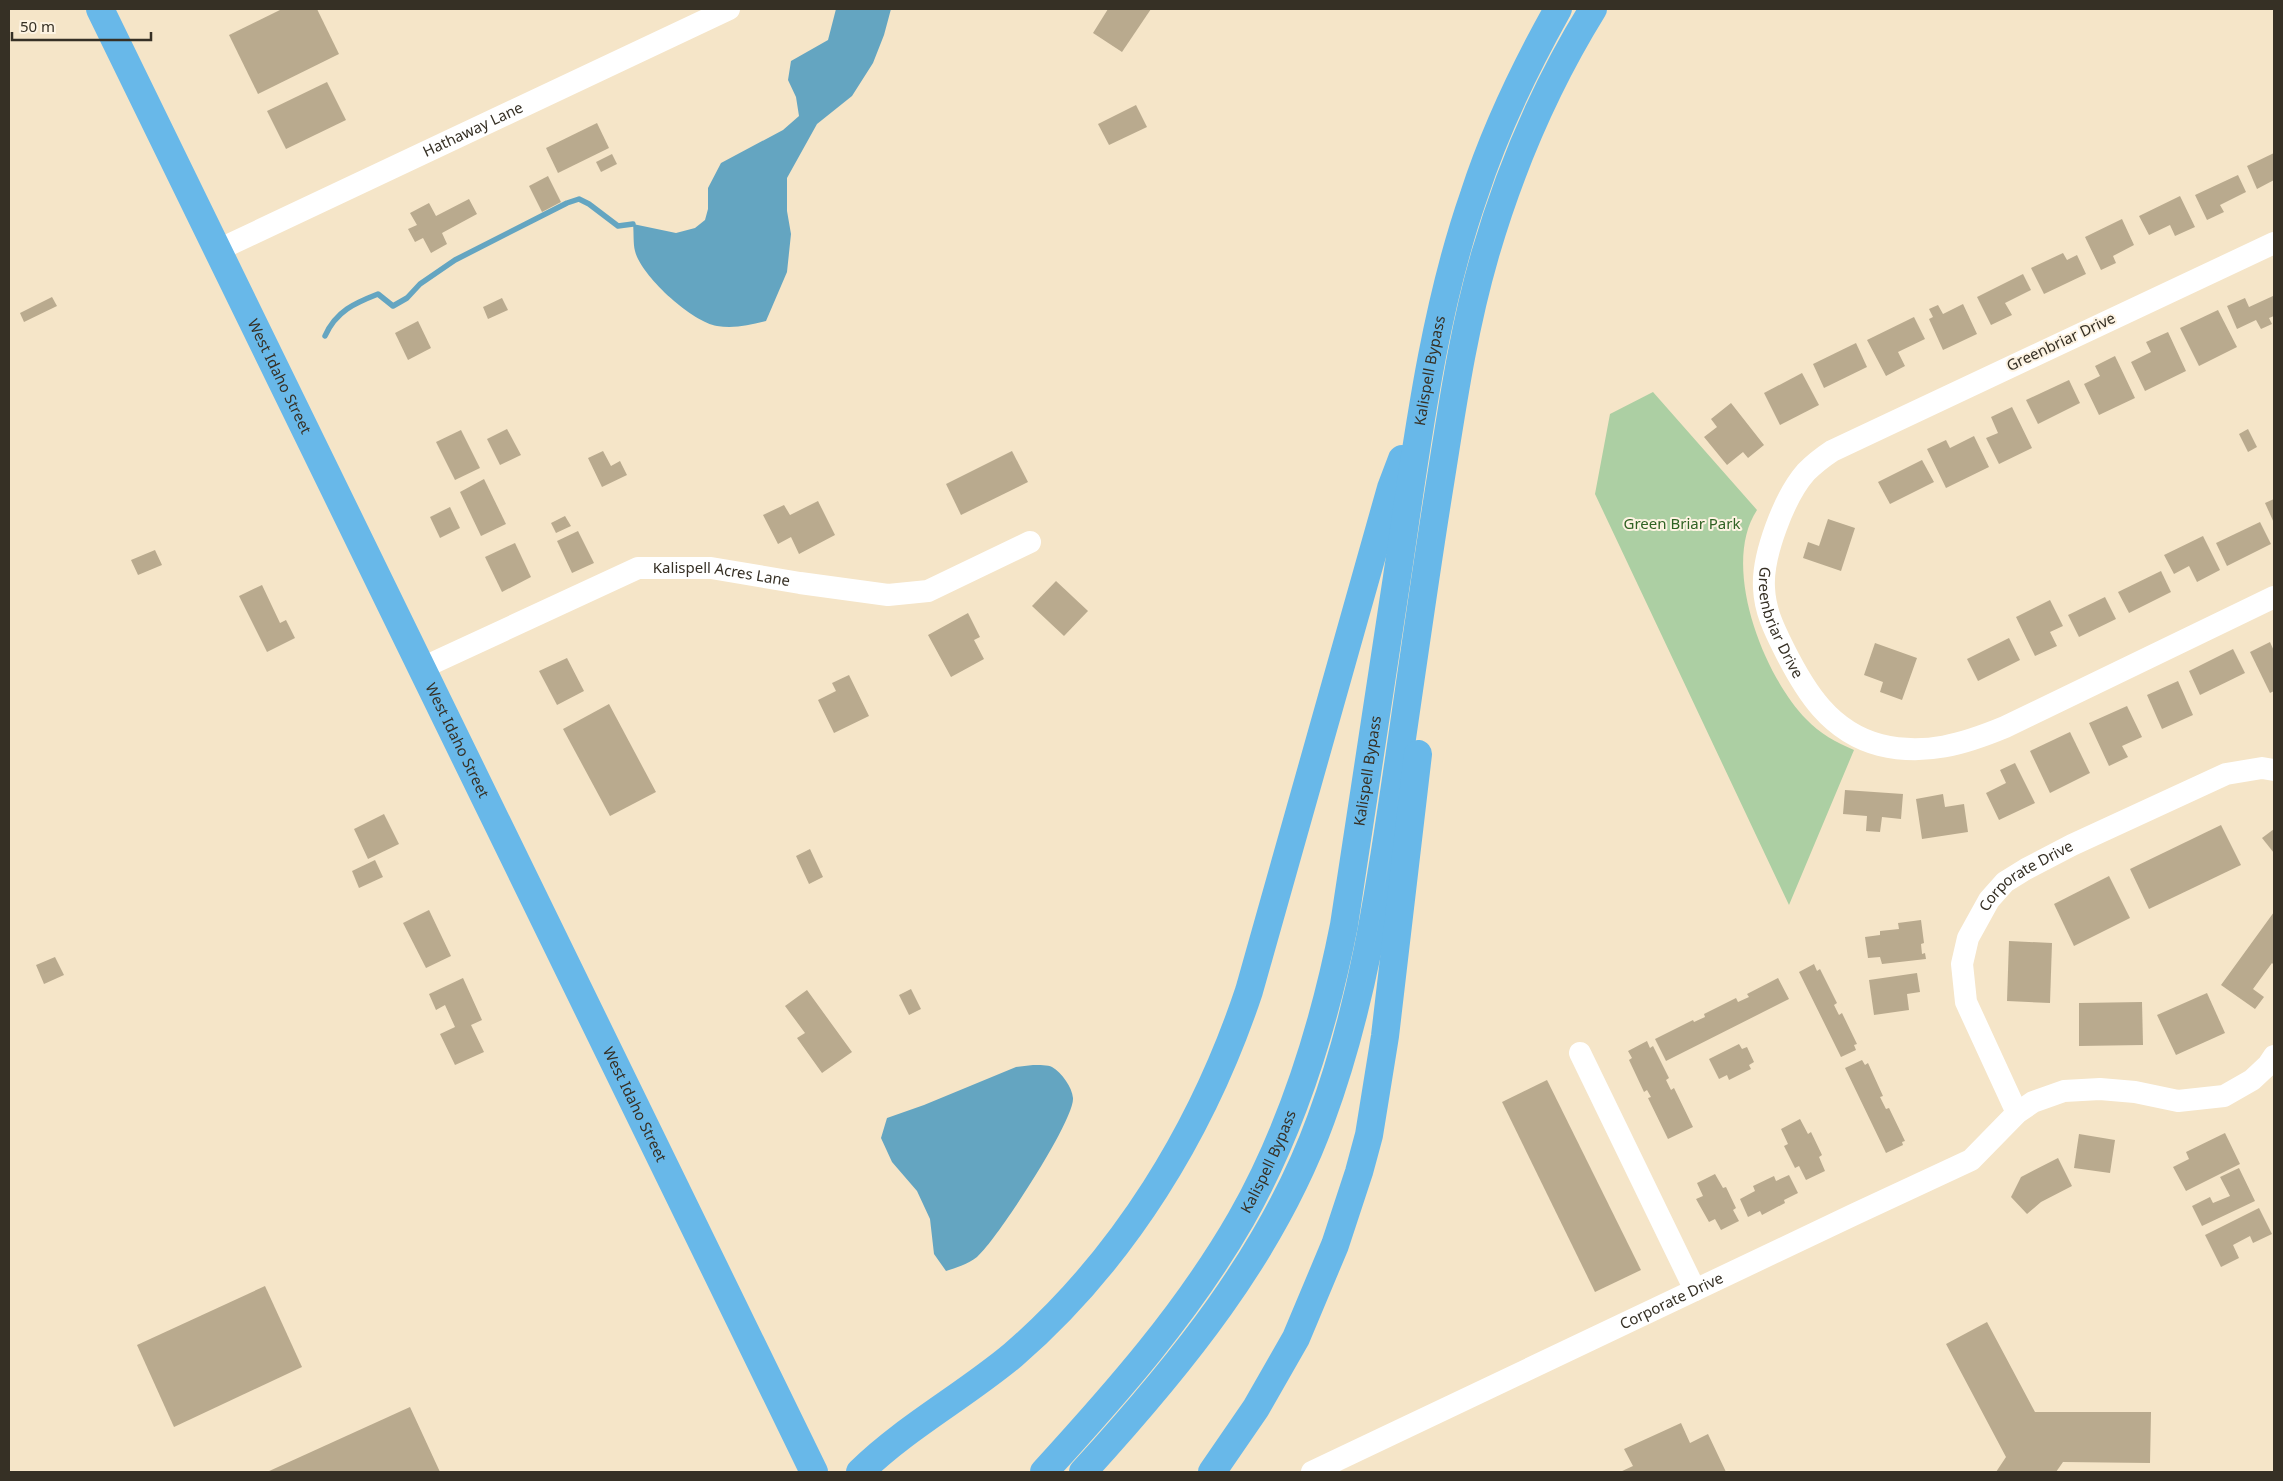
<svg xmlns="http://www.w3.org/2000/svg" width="2283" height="1481" viewBox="0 0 2283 1481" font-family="'Noto Sans',sans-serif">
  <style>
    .green { fill: #accfa3 }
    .water { fill: #64a5c1 }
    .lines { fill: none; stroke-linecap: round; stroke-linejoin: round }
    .stream { stroke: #64a5c1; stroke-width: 5.5 }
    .building { fill: #b9aa8e }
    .minor { stroke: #fff; stroke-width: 22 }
    .highway { stroke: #68b8e9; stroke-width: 28 }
    .labels { text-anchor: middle; stroke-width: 4; stroke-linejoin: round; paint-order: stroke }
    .street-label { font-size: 15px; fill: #363025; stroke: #fdf3e2 }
    .park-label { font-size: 15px; fill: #306223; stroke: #fdf3e2 }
  </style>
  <rect width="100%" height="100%" fill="#f5e5c8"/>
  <!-- green -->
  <path class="green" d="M1653 392 1757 510C1720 566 1764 676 1806 719 1820 734 1836 742 1854 750L1789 905 1595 494 1610 414Z"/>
  <!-- water -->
  <g class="water">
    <path d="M836 9H891L884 35 873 63 852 96 817 124 787 178V211L791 234 787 272 766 321C750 325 734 329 717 326 692 322 641 276 635 251 633 243 634 233 633 224L676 233 695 228 705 220 708 209V188L721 163 783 130 799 116 796 97 788 80 791 61 828 40Z"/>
    <path d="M1033 1065C1039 1065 1048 1065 1052 1067 1062 1073 1072 1087 1073 1098 1075 1120 996 1241 977 1257 968 1264 956 1268 946 1271L934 1254 930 1219 917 1191 892 1162 881 1138 887 1118 924 1105 1016 1067Z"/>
  </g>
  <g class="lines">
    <!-- stream -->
    <path class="stream" d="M325 336C336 311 355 303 378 294L393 306 407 298 420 284 455 260 567 203 579 199 589 204 618 226 633 224"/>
  </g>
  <!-- building -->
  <g class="building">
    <path d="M282 9H317L339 54 258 94 229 35Z"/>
    <path d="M1108 9H1151L1122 52 1093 33Z"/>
    <path d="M327 82 346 120 286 149 267 111Z"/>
    <path d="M1136 105 1147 127 1109 145 1098 124Z"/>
    <path d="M597 123 609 148 558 173 546 148Z"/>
    <path d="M2274 153V180L2257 189 2247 166Z"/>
    <path d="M612 154 617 164 601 172 596 162Z"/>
    <path d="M2238 175 2246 192 2220 205 2224 212 2207 220 2195 195Z"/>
    <path d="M548 176 561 202 542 212 529 186Z"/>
    <path d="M2180 196 2195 227 2175 236 2170 225 2149 235 2139 216Z"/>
    <path d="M469 199 477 214 442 233 447 244 431 253 423 238 415 242 408 229 417 225 410 213 429 203 436 216Z"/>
    <path d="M2122 219 2134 245 2113 256 2116 263 2101 270 2085 237Z"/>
    <path d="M2063 253 2067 260 2077 255 2086 274 2044 294 2031 268Z"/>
    <path d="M2023 274 2031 290 2005 303 2012 315 1991 325 1977 297Z"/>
    <path d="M2273 296 2274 316 2269 318 2272 324 2261 329 2256 320 2237 329 2227 306 2245 298 2249 307Z"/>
    <path d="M52 297 57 306 24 322 20 313Z"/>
    <path d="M502 298 508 310 488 319 483 307Z"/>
    <path d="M1963 304 1977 334 1943 350 1929 319 1933 317 1929 309 1938 305 1943 314Z"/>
    <path d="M2218 310 2237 347 2199 366 2180 328Z"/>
    <path d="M1914 317 1925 339 1898 352 1905 366 1886 376 1867 340Z"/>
    <path d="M418 321 431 348 408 360 395 333Z"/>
    <path d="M2168 332 2186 371 2145 391 2131 362 2151 352 2146 342Z"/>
    <path d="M1856 343 1867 367 1824 388 1813 364Z"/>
    <path d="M2115 356 2135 398 2099 415 2084 384 2100 376 2095 366Z"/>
    <path d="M1802 373 1819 405 1780 425 1764 393Z"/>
    <path d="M2069 380 2080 403 2038 424 2026 400Z"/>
    <path d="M1731 403 1764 445 1748 458 1743 452 1727 465 1704 437 1717 427 1711 419Z"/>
    <path d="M2012 407 2032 448 1999 464 1986 438 1998 433 1991 417Z"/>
    <path d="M507 429 521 455 500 465 487 439Z"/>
    <path d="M2248 429 2257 447 2248 452 2239 434Z"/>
    <path d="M461 430 480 468 455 480 436 442Z"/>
    <path d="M1974 436 1989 467 1946 488 1927 449 1946 440 1950 448Z"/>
    <path d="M603 451 611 466 620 461 627 475 602 487 588 458Z"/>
    <path d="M1012 451 1028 482 961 515 946 484Z"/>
    <path d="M1922 460 1934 482 1890 504 1878 482Z"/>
    <path d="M484 479 506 524 481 536 460 492Z"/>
    <path d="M2274 499V523L2265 503Z"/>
    <path d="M818 501 835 535 799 554 791 537 778 544 763 515 784 505 790 515Z"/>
    <path d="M450 507 460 528 440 538 430 517Z"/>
    <path d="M565 516 571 526 556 533 551 523Z"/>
    <path d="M1828 519 1855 528 1841 571 1803 558 1808 542 1819 546Z"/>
    <path d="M2260 522 2271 544 2227 566 2216 543Z"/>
    <path d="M578 531 594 563 572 573 557 541Z"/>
    <path d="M2203 536 2220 570 2197 582 2189 566 2174 574 2164 555Z"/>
    <path d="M515 543 531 577 502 592 485 557Z"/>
    <path d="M155 550 162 565 138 575 131 560Z"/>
    <path d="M2161 571 2171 592 2129 613 2118 592Z"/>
    <path d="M1056 581 1088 611 1064 636 1032 606Z"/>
    <path d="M262 585 280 623 286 620 295 638 267 652 239 596Z"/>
    <path d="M2105 597 2116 619 2079 637 2068 615Z"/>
    <path d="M2050 600 2063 626 2050 632 2057 646 2035 656 2016 617Z"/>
    <path d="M968 613 980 637 974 640 984 659 951 677 928 635Z"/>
    <path d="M2009 638 2020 660 1978 681 1967 659Z"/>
    <path d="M2270 642 2274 651V691L2270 693 2250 652Z"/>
    <path d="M1875 643 1917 658 1902 700 1880 692 1883 682 1864 675Z"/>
    <path d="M2233 649 2245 673 2200 695 2189 671Z"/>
    <path d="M567 658 584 691 557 705 539 671Z"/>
    <path d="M849 675 869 716 834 733 818 700 836 691 832 683Z"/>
    <path d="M2178 681 2193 715 2162 729 2147 695Z"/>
    <path d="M609 704 656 792 610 816 563 729Z"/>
    <path d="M2127 706 2142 737 2122 746 2128 757 2109 766 2089 723Z"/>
    <path d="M2070 732 2090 773 2050 793 2030 751Z"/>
    <path d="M2015 763 2035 803 1999 820 1986 793 2006 783 2000 770Z"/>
    <path d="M1845 790 1903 794 1901 819 1882 817 1880 832 1866 831 1867 816 1843 814Z"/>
    <path d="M1943 794 1945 807 1964 804 1968 832 1922 839 1916 799Z"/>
    <path d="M384 814 399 844 368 859 354 829Z"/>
    <path d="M2221 825 2241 865 2149 909 2130 869Z"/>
    <path d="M2274 829V853L2262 838Z"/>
    <path d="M810 849 823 877 809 884 796 856Z"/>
    <path d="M375 860 383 877 359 888 352 871Z"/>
    <path d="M2109 876 2130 918 2074 946 2054 904Z"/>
    <path d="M429 910 451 956 426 968 403 923Z"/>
    <path d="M2274 912V965L2272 963 2253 989 2264 997 2255 1009 2221 985Z"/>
    <path d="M1921 920 1924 943 1921 944 1922 954 1925 953 1926 959 1882 964 1880 957 1868 958 1865 937 1880 935V931L1899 929 1898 923Z"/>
    <path d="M2009 941 2052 943 2050 1003 2007 1001Z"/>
    <path d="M55 957 64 975 44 984 36 965Z"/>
    <path d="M1814 964 1817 971 1820 969 1837 1003 1834 1005 1839 1015 1842 1013 1857 1044 1854 1045 1856 1050 1841 1057 1799 972Z"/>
    <path d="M1917 973 1920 992 1907 994 1909 1010 1874 1015 1869 980Z"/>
    <path d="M463 978 482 1020 471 1025 484 1052 455 1065 440 1034 455 1027 445 1005 436 1010 429 994Z"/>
    <path d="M1778 978 1789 999 1666 1061 1655 1039 1693 1020 1694 1022 1705 1017 1704 1014 1736 998 1738 1002 1749 997 1747 994Z"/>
    <path d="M911 989 921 1009 909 1015 899 995Z"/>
    <path d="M807 990 852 1052 822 1073 797 1038 805 1033 785 1006Z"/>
    <path d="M2207 993 2225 1033 2176 1055 2157 1015Z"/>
    <path d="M2142 1002 2143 1045 2079 1046V1003Z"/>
    <path d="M1647 1041 1650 1048 1653 1046 1669 1078 1666 1080 1671 1090 1674 1088 1693 1127 1668 1139 1648 1098 1651 1097 1647 1090 1644 1092 1629 1060 1632 1058 1628 1051Z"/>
    <path d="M1739 1044 1742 1049 1747 1047 1754 1062 1749 1065 1751 1069 1729 1080 1727 1075 1719 1079 1709 1059Z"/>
    <path d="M1862 1060 1865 1065 1868 1063 1883 1096 1880 1097 1886 1109 1889 1108 1905 1141 1902 1142 1903 1145 1886 1153 1845 1068Z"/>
    <path d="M1547 1080 1641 1270 1595 1292 1502 1102Z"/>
    <path d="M1800 1119 1808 1134 1811 1132 1822 1155 1819 1157 1825 1171 1806 1180 1799 1166 1795 1168 1784 1146 1788 1144 1781 1129Z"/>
    <path d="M2225 1133 2240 1164 2186 1191 2173 1167 2189 1159 2186 1152Z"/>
    <path d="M2079 1134 2115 1140 2110 1173 2074 1168Z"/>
    <path d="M2058 1158 2072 1186 2041 1202 2027 1214 2011 1197 2021 1177Z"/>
    <path d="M2239 1168 2255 1201 2202 1226 2192 1206 2210 1197 2213 1203 2230 1196 2220 1177Z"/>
    <path d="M1715 1174 1723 1188 1726 1187 1736 1208 1733 1210 1739 1221 1721 1230 1715 1219 1709 1222 1696 1199 1703 1196 1697 1183Z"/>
    <path d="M1789 1175 1798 1193 1784 1200 1785 1203 1762 1215 1760 1211 1748 1217 1740 1199 1755 1191 1753 1186 1774 1176 1776 1181Z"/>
    <path d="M2259 1208 2272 1234 2253 1243 2250 1236 2233 1245 2239 1258 2221 1267 2205 1235Z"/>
    <path d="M265 1286 302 1367 174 1427 137 1345Z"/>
    <path d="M1987 1322 2035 1412H2151L2150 1463 2063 1462 2056 1472H1996L2006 1457 1946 1344Z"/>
    <path d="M410 1407 440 1472H267Z"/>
    <path d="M1681 1423 1690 1443 1708 1434 1726 1472H1620L1633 1466 1624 1449Z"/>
  </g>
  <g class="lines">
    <!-- minor -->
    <g class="minor">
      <path id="s1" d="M2274 243 1832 451C1823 457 1814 464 1806 472 1784 497 1762 556 1764 588 1765 611 1774 629 1784 649 1805 691 1830 732 1880 745 1925 756 1964 744 2005 727L2274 597"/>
      <path id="s2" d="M218 250 729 9"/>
      <path id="s3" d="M422 668 638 568H711L800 583 888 595 928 591 1030 542"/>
      <path d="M1580 1053 1695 1290"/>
      <path id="s4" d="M2017 1113 1966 1002 1962 964 1968 938 1989 900 2005 882 2026 869 2072 845 2226 774 2262 768 2274 770"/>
      <path id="s5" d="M1312 1472 1855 1214 1971 1160 2017 1113 2033 1102 2064 1091 2100 1089 2135 1092 2178 1101 2224 1096 2252 1080 2268 1065 2274 1056"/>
    </g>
    <!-- highway -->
    <g class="highway">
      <path id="s6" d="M100 9 814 1472"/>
      <path d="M860 1472C906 1427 964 1396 1013 1355 1124 1259 1203 1129 1249 991L1391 488 1402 459"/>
      <path id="s7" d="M1044 1472C1116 1393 1187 1313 1241 1219 1292 1129 1324 1026 1344 925 1362 809 1380 693 1397 577 1416 451 1432 315 1474 195 1495 130 1525 68 1558 9"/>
      <path d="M1083 1472C1179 1367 1272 1254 1321 1119 1362 1008 1379 895 1396 779 1410 685 1423 590 1438 496 1451 416 1462 334 1485 255 1510 169 1546 85 1593 9"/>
      <path d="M1212 1472 1256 1408 1296 1338 1335 1245 1359 1172 1369 1135 1385 1036 1418 754"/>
    </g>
  </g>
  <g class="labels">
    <!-- street labels -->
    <g class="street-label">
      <text dy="5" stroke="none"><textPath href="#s2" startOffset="282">Hathaway Lane</textPath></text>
      <text transform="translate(2061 342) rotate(-25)" y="5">Greenbriar Drive</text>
      <text dy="5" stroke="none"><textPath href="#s7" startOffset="1195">Kalispell Bypass</textPath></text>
      <text dy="5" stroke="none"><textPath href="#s6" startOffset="409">West Idaho Street</textPath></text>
      <text dy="5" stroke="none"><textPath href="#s3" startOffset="322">Kalispell Acres Lane</textPath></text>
      <text dy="5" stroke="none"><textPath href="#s1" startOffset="685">Greenbriar Drive</textPath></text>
      <text dy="5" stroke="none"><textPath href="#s6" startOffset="814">West Idaho Street</textPath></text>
      <text dy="5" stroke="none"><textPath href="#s7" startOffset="790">Kalispell Bypass</textPath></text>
      <text dy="5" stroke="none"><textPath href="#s4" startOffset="275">Corporate Drive</textPath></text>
      <text dy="5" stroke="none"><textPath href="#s6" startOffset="1219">West Idaho Street</textPath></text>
      <text dy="5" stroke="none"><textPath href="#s7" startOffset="385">Kalispell Bypass</textPath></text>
      <text dy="5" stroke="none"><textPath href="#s5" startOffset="398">Corporate Drive</textPath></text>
    </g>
    <!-- park labels -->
    <g class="park-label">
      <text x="1682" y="529">Green Briar Park</text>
    </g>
  </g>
  <!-- border -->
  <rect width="2283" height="1481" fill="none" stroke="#363025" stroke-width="20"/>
  <!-- scale -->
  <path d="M12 32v8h139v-8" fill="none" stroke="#363025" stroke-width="2.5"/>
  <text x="20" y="32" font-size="15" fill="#363025" stroke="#fdf3e2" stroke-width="4" paint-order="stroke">50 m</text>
</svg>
